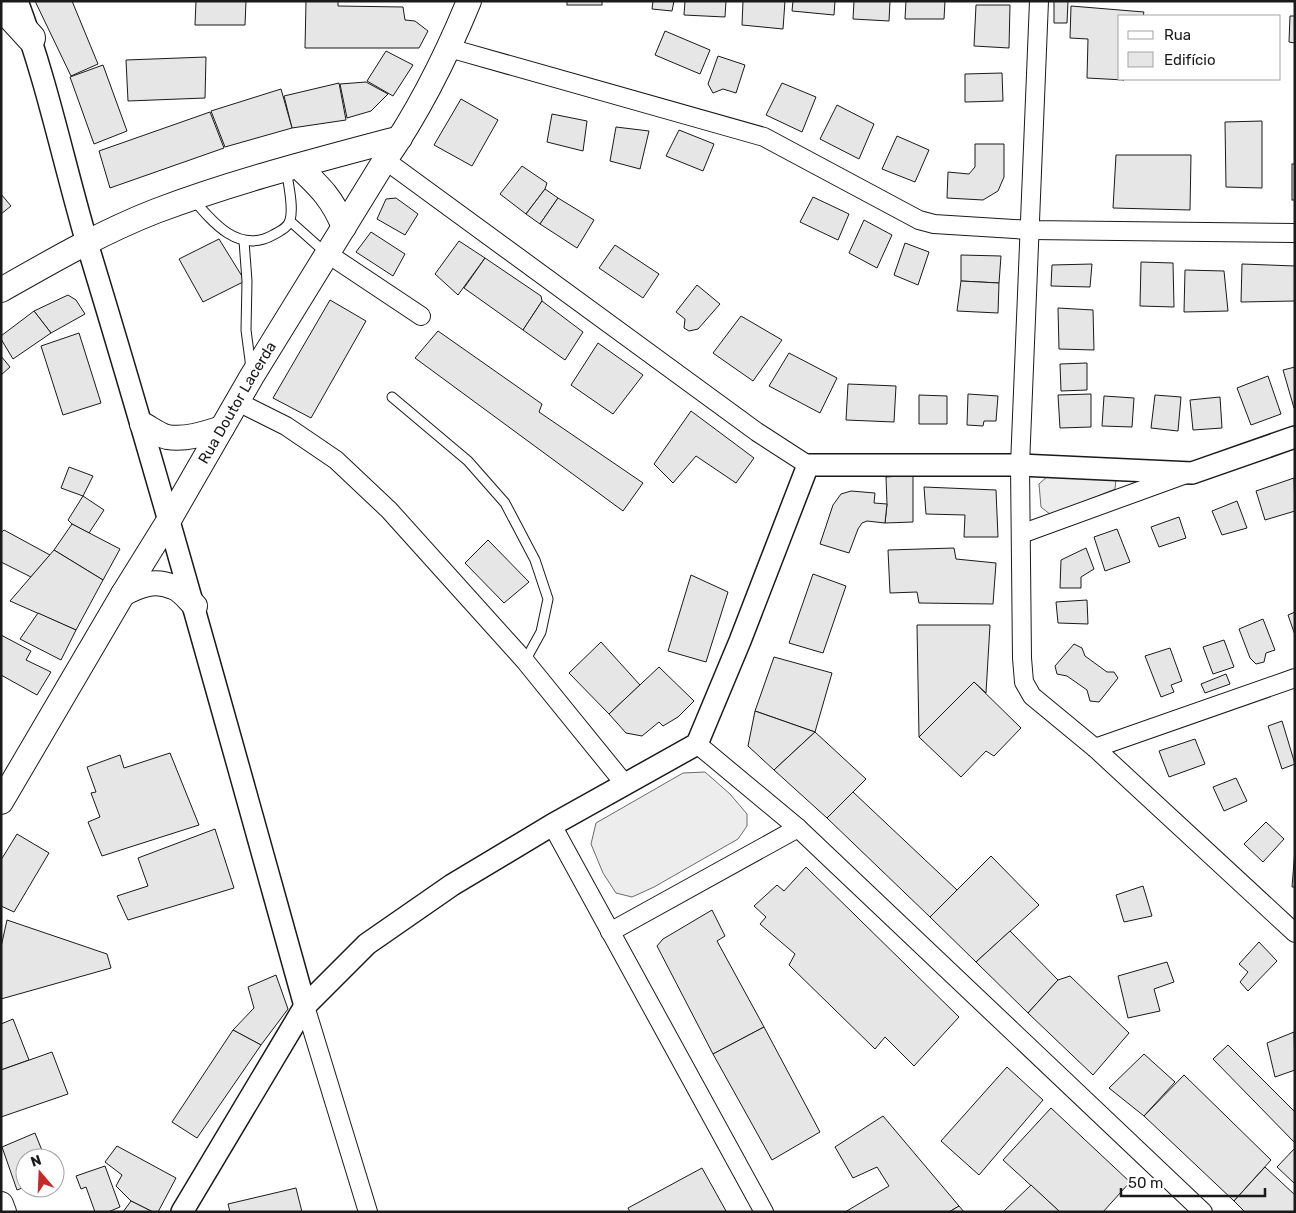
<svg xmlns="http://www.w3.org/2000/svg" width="1296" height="1213" viewBox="0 0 1296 1213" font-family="Rubik,sans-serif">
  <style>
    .built { fill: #ededed; stroke: #6a6a6a }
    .building { fill: #e6e6e6; stroke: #1a1a1a }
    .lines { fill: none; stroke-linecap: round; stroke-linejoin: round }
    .service-casing { stroke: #1a1a1a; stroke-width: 11 }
    .minor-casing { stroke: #1a1a1a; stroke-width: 20 }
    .tertiary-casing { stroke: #1a1a1a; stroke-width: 24 }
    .secondary-casing { stroke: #1a1a1a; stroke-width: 26 }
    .primary-casing { stroke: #1a1a1a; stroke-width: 30 }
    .service { stroke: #fff; stroke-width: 9 }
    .minor { stroke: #fff; stroke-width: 18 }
    .tertiary { stroke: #fff; stroke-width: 21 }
    .secondary { stroke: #fff; stroke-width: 24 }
    .primary { stroke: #fff; stroke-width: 28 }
    .labels { text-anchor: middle; stroke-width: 4; stroke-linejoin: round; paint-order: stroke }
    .street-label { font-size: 15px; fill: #1a1a1a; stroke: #fff }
  </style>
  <rect width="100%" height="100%" fill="#fff"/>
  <!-- built -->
  <g class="built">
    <path d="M1049 475 1116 479 1115 489 1051 515 1041 507 1039 484Z"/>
    <path d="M705 772 730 794 747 814V826L738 839 654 887 632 897 616 893 603 873 591 844 596 823 683 773Z"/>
  </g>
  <!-- building -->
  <g class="building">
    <path d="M35 1H72L98 64 71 76Z"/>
    <path d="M196 1H246L245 25H195Z"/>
    <path d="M306 1H338V6L403 7 405 20 415 21 428 31 419 48H305Z"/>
    <rect x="567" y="1" width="35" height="4"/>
    <path d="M653 1H674L672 11 652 9Z"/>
    <path d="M685 1H726L725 17 684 15Z"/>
    <path d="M743 1H785L783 29 742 25Z"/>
    <path d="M793 1H835L834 15 792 11Z"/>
    <path d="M854 1H890L889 21 853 19Z"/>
    <path d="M906 1H945L944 19H905Z"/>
    <path d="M1054 1H1068L1067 23H1054Z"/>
    <path d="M976 5H1010L1009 48 974 46Z"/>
    <path d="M1071 6 1144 12 1143 16H1120V79L1124 80 1087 78 1088 39 1070 38Z"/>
    <path d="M1290 16H1295V43L1289 42Z"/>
    <path d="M665 31 710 50 700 74 655 55Z"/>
    <path d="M386 51 413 65 393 96 367 81Z"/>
    <path d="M718 56 745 65 736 93 723 89 713 93 708 84Z"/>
    <path d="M206 57 205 98 128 101 126 60Z"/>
    <path d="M103 65 127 131 94 144 70 77Z"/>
    <path d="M1002 73 1003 101 965 102V74Z"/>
    <path d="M366 82 388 94 371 111 347 118 340 84Z"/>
    <path d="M339 83 346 120 292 128 284 96Z"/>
    <path d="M782 83 816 97 802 132 766 115Z"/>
    <path d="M281 89 292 128 225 147 211 111Z"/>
    <path d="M461 99 498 120 472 166 434 145Z"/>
    <path d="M837 105 874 124 859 159 820 139Z"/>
    <path d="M210 112 224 148 110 188 99 151Z"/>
    <path d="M552 114 587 121 583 151 547 142Z"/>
    <path d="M1262 121V188L1226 187 1225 122Z"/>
    <path d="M616 127 649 131 640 169 610 161Z"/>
    <path d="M679 130 714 144 703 171 666 156Z"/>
    <path d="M897 136 929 150 915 182 882 169Z"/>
    <path d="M975 144H1004V177L998 191 983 200 947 198 948 172 969 174 975 167Z"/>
    <path d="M1116 155H1191L1190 210 1113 208Z"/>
    <rect x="1292" y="164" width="3" height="36"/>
    <path d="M522 166 547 183 545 189 526 214 500 194Z"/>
    <path d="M545 189 558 198 540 224 526 214Z"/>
    <path d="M1 194 11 206 1 214Z"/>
    <path d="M813 197 849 214 838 240 800 222Z"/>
    <path d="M396 198 418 214 405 235 377 219 386 199Z"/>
    <path d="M558 198 594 220 577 248 540 224Z"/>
    <path d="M864 220 892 235 877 268 849 253Z"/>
    <path d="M371 232 405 254 393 276 356 252Z"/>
    <path d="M219 239 245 281 203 302 179 259Z"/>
    <path d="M459 241 485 258 458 295 435 274Z"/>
    <path d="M905 243 929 252 918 285 894 275Z"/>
    <path d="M615 245 659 274 643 298 599 268Z"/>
    <path d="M961 255 1001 256 999 283 961 281Z"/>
    <path d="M485 258 541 296 542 301 523 330 464 288Z"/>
    <path d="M1141 262 1173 263 1174 307 1140 306Z"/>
    <path d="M1092 264 1090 287 1051 286 1052 265Z"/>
    <path d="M1242 264 1295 266V301L1241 302Z"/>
    <path d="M1185 270 1224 271 1228 311 1184 312Z"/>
    <path d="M961 281 999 283 998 313 957 311Z"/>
    <path d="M697 285 720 304 698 329 689 331 684 328 685 319 676 312Z"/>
    <path d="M68 295 76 300 85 314 51 333 34 311Z"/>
    <path d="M330 300 366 321 311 418 273 398Z"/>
    <path d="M542 301 583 332 565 360 523 330Z"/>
    <path d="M1058 308 1093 310 1094 350 1059 349Z"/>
    <path d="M34 311 51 333 13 359 1 339V336Z"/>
    <path d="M741 316 782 340 753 381 713 353Z"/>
    <path d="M438 331 542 404 539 412 643 483 623 511 415 358Z"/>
    <path d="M79 333 101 403 63 415 41 346Z"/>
    <path d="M598 343 643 375 613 414 571 385Z"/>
    <path d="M789 353 837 378 820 413 769 386Z"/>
    <path d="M1 356 10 367 1 375Z"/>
    <path d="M1087 363V390L1061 391 1060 364Z"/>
    <path d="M1295 367V408H1294L1283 370Z"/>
    <path d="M1268 376 1281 414 1251 425 1237 388Z"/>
    <path d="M848 384 896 386 894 422 846 420Z"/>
    <path d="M968 394 998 396 996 421H984L983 426 967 425Z"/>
    <path d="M1091 394V427L1060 428 1058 395Z"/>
    <path d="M919 395 947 396V424H919Z"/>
    <path d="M1155 395 1181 397 1178 431 1151 428Z"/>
    <path d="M1104 396 1134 398 1132 427 1102 426Z"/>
    <path d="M1220 397 1222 428 1193 430 1190 400Z"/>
    <path d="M691 411 754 458 736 483 696 456 673 483 654 464Z"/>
    <path d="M69 467 93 476 83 496 61 488Z"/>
    <path d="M913 475V522L885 523 887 504 886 477Z"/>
    <path d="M1294 478 1295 511 1265 520 1256 491Z"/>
    <path d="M924 487 996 490 998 537H964L965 515 926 514Z"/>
    <path d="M851 491 875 493 874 503 887 504 885 523 867 521 862 523 858 529 849 553 820 544 833 505 841 494Z"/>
    <path d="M83 496 104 510 89 533 72 524 68 520Z"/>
    <path d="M1237 501 1247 528 1222 535 1212 511Z"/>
    <path d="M1179 517 1186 538 1159 547 1151 527Z"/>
    <path d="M72 524 120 549 103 580 54 550Z"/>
    <path d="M1117 529 1130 562 1105 571 1094 537Z"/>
    <path d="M4 530 50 555 31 577 1 562V533Z"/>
    <path d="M488 540 529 582 504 603 465 563Z"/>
    <path d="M954 548 956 559 996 563 993 604 919 603 917 592 890 593 888 550Z"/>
    <path d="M1086 548 1094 569 1081 577V588H1060L1061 560Z"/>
    <path d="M54 550 103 580 76 630 10 601Z"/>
    <path d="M813 574 846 586 823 653 789 643Z"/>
    <path d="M691 575 728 592 706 662 668 651Z"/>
    <path d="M1087 600 1088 624 1058 623 1056 602Z"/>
    <path d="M1295 612V635L1288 615Z"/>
    <path d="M38 613 76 630 61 660 20 639Z"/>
    <path d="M1263 619 1275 650 1266 653 1264 662 1256 664 1250 658 1239 629Z"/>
    <path d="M917 625H990L986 693 974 682 919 737Z"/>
    <path d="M1 635 31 651 26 660 51 672 37 695 1 675Z"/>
    <path d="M1224 640 1234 667 1213 674 1203 647Z"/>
    <path d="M601 642 640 685 609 714 569 673Z"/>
    <path d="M1074 644 1082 648 1085 656 1107 672H1114L1118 678 1099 702 1090 701 1087 690 1067 676 1057 674 1055 666Z"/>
    <path d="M1170 648 1182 681 1171 685 1174 692 1161 697 1145 656Z"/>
    <path d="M774 657 832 673 815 732 755 711Z"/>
    <path d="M659 667 694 701 678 717 663 726 659 722 642 736 626 733 609 714Z"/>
    <path d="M1226 674 1230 684 1205 693 1201 684Z"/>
    <path d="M974 682 1021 728 994 756 986 751 961 777 919 737Z"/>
    <path d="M755 711 815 732 774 770 748 746Z"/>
    <path d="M1282 721 1295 764 1282 769 1268 726Z"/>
    <path d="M815 732 866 779 827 818 774 770Z"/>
    <path d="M1195 739 1205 764 1169 777 1159 751Z"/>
    <path d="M170 753 199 825 102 856 88 822 100 817 91 793 96 792 87 767 120 755 124 768Z"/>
    <path d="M1236 778 1247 801 1224 811 1213 787Z"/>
    <path d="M853 792 957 890 930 917 827 818Z"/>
    <path d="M1266 822 1284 839 1263 862 1244 844Z"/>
    <path d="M215 829 234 888 128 920 117 896 148 886 138 858Z"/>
    <path d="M17 834 49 853 14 912 1 906V860Z"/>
    <path d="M1295 849V887H1292Z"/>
    <path d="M991 856 1039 905 976 962 930 917Z"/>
    <path d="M806 867 959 1017 914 1066 885 1037 875 1049 789 965 795 954 760 924 766 917 754 906 777 885 784 891Z"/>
    <path d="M1143 886 1152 916 1124 922 1116 895Z"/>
    <path d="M712 910 725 936 717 941 764 1027 713 1054 657 946 663 939Z"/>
    <path d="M7 920 107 954 111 968 1 999V947Z"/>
    <path d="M1010 931 1058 980 1028 1013 976 962Z"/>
    <path d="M1259 942 1277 961 1248 991 1240 982 1248 972 1239 964Z"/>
    <path d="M1167 962 1174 982 1154 989 1160 1011 1128 1018 1118 976Z"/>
    <path d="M276 975 288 1009 261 1045 233 1030 254 1008 248 987Z"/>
    <path d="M1070 976 1129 1033 1093 1075 1028 1013 1058 980Z"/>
    <path d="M13 1019 29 1060 1 1070V1024Z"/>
    <path d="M764 1027 820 1132 772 1160 713 1054Z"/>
    <path d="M233 1030 261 1045 197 1138 172 1122Z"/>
    <path d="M1294 1032 1295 1070 1275 1077 1267 1043Z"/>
    <path d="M1228 1045 1295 1112V1143L1213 1059Z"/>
    <path d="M52 1052 68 1094 1 1117V1070Z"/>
    <path d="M1144 1054 1175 1082 1144 1116 1109 1088Z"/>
    <path d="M1007 1067 1043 1100 979 1175 941 1141Z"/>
    <path d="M1184 1075 1271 1160 1234 1201 1144 1116Z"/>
    <path d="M1051 1108 1130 1182 1103 1212H1060L1003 1160Z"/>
    <path d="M883 1116 959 1206 949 1212H845L889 1186 877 1167 853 1178 835 1147Z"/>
    <path d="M35 1133 45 1158H25V1187L17 1190 2 1147Z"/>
    <path d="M117 1146 176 1178 158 1212H153L131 1201 116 1186 122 1175 105 1162Z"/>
    <path d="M1295 1148V1184L1277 1167Z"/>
    <path d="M105 1166 120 1207 108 1212H95L86 1187 81 1189 76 1176Z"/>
    <path d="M1265 1167 1295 1195V1212H1245L1234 1201Z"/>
    <path d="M702 1168 726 1211 724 1212H630L628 1208Z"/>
    <path d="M1031 1185 1060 1212H1003Z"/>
    <path d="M296 1188 302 1212H230L228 1204Z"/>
    <path d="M131 1201 153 1212H123Z"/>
    <path d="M959 1206 964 1212H949Z"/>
  </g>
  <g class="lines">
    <defs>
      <g id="service">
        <path d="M193 199C213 223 239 254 273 235 280 231 288 228 290 220 294 207 288 183 286 169"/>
        <path d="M290 221 327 254"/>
        <path d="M244 241 247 281 246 330 251 368"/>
        <path d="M392 397 468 461 505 503 535 560 548 599 541 632 525 661"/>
      </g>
      <g id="minor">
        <path d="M1039 1 1020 465 1022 658 1024 682 1032 696 1095 748 1295 933"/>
        <path d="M449 48 764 137 919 220 934 224 1030 230 1295 233"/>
        <path d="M385 160 757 432 808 465"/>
        <path d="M328 254 421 316"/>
        <path d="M238 402 286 426 336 460 389 510 525 661 624 783"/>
        <path d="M1021 534 1186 474"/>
        <path d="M697 744 798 828 1203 1212"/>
        <path d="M1095 748 1295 678"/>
        <path d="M552 825 764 1212"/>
        <path d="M610 932 798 828"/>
        <path d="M305 1006 368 1212"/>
      </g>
      <g id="tertiary">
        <path d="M17 1C48 83 65 170 90 253 166 503 235 755 305 1006"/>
        <path d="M182 1212 305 1006 367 944 452 885 552 825 697 744 740 641 808 465H1020L1192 473 1295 437"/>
      </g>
      <g id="secondary">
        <path d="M298 166C320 187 332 198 344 227"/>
        <path d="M1 290C52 261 102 232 156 211 235 181 318 160 400 138"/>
        <path d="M142 424C150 428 159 435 167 437 185 440 204 434 222 428"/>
        <path d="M123 594C139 585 155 579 173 587 182 590 188 599 195 606"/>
        <path id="s1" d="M1 802 123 594 169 520 252 376 385 160C419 111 446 57 469 1"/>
        <path d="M1 1204 4 1212"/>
      </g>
      <path id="primary" d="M1 10 9 14 31 38"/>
    </defs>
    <!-- service casing -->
    <use href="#service" class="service-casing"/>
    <!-- minor casing -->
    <use href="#minor" class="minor-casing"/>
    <!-- tertiary casing -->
    <use href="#tertiary" class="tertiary-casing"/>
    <!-- secondary casing -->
    <use href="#secondary" class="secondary-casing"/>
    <!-- primary casing -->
    <use href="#primary" class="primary-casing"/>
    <!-- service -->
    <use href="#service" class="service"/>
    <!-- minor -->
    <use href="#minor" class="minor"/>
    <!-- tertiary -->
    <use href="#tertiary" class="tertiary"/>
    <!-- secondary -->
    <use href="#secondary" class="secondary"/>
    <!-- primary -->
    <use href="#primary" class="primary"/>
  </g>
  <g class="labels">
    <!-- street labels -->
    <g class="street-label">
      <text dy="5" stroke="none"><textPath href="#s1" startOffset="464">Rua Doutor Lacerda</textPath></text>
    </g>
  </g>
  <!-- border -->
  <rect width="1296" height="1213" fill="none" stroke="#1a1a1a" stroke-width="5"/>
  <!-- legend -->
  <rect x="1118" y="15" width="162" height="65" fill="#ffffff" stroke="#a3a3a3"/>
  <rect x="1128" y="31" width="25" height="8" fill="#ffffff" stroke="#a3a3a3"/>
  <text x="1164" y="40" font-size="15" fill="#1a1a1a">Rua</text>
  <rect x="1128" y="52" width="25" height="15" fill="#e6e6e6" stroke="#a3a3a3"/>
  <text x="1164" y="65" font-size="15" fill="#1a1a1a">Edifício</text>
  <!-- north arrow -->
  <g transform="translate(40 1173) rotate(341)"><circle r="24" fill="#ffffff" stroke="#a3a3a3"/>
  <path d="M0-4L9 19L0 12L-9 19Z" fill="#c62828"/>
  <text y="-8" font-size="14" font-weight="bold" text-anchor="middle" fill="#1a1a1a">N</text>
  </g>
  <!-- scale -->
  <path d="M1121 1188v8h144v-8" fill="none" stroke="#1a1a1a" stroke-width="2.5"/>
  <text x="1128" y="1188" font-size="15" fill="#1a1a1a" stroke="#ffffff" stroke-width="4" paint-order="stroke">50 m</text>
</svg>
